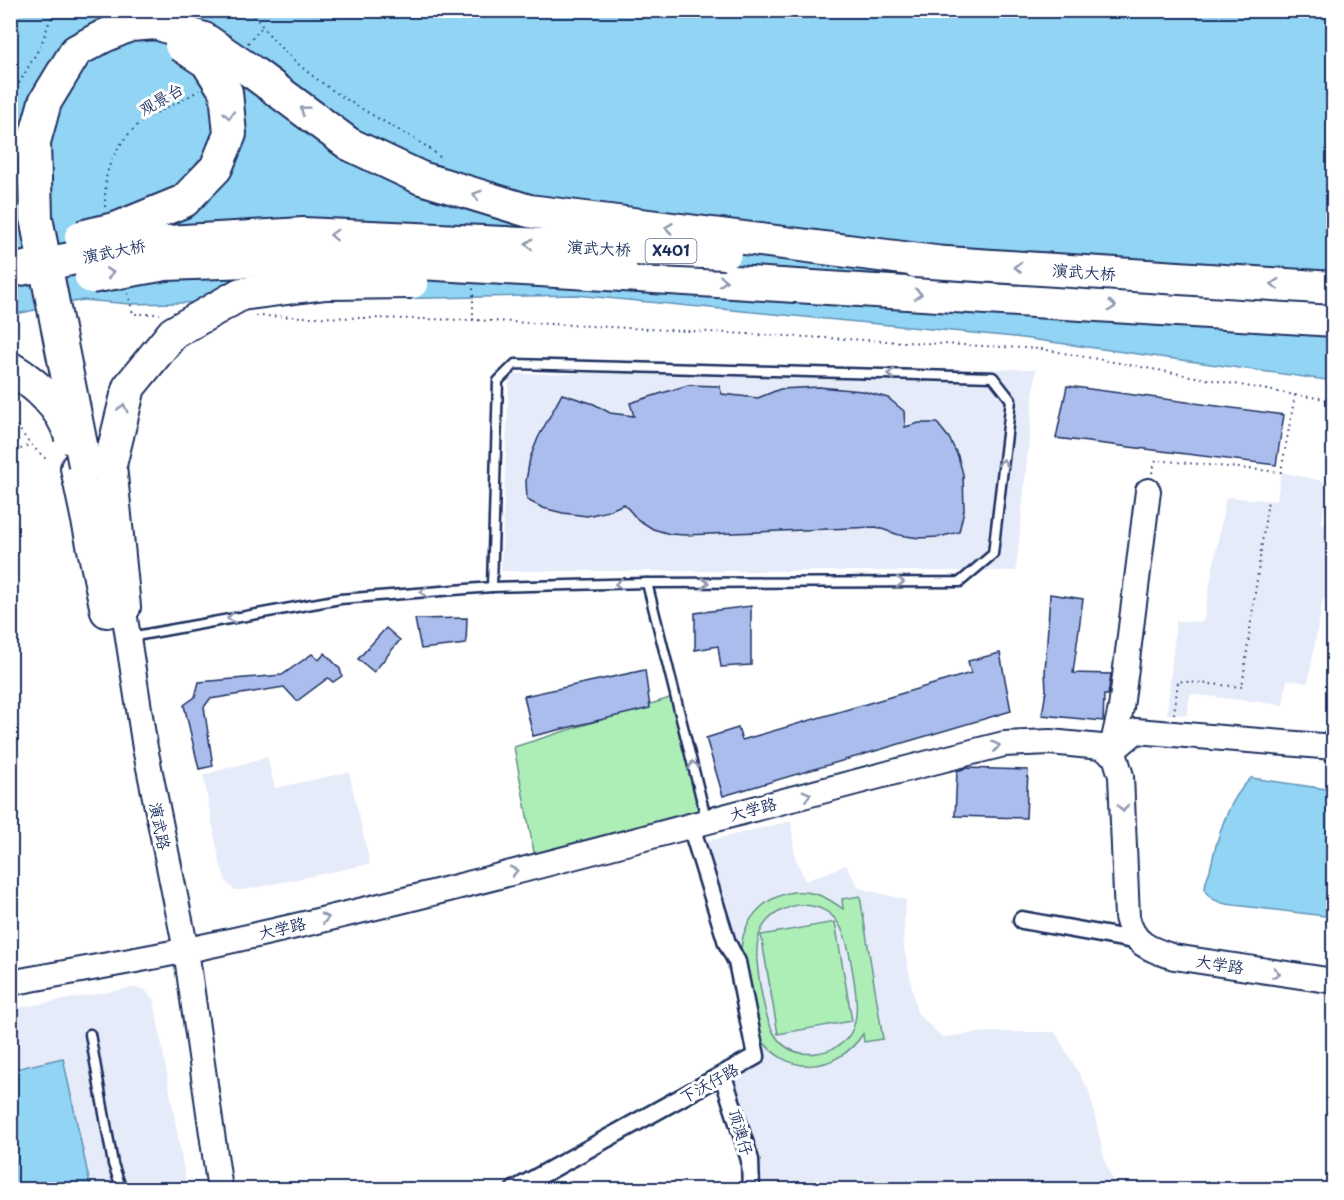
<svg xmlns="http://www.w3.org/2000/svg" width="1344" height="1200" viewBox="0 0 1344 1200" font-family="'Playpen Sans','LXGW WenKai TC',sans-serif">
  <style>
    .built { fill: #e6ebf9 }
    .green { fill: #adeeb7; stroke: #648e8a; stroke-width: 1.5; fill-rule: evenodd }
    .water { fill: #91d4f3; stroke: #6292b7; stroke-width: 1.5 }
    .building { fill: #abbdec; stroke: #1b2f5e; stroke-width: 1.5 }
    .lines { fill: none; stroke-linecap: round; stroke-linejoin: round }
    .lane-casing { stroke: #1b2f5e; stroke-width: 13 }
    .street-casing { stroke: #1b2f5e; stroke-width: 21 }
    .secondary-casing { stroke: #1b2f5e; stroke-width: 28 }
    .highway-casing { stroke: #1b2f5e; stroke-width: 36 }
    .path { stroke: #1b2f5e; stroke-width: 2; stroke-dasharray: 1.5 4.5; stroke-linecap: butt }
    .lane { stroke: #fff; stroke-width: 8 }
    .street { stroke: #fff; stroke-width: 16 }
    .secondary { stroke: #fff; stroke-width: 24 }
    .highway { stroke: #fff; stroke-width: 32 }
    .highway-bridge-casing { stroke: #1b2f5e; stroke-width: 36; stroke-linecap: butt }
    .highway-bridge { stroke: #fff; stroke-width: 32 }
    .oneway { stroke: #8d97ae }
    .labels { text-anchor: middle; stroke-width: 6; stroke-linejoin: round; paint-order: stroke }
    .shield { fill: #fff; stroke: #5f6d8e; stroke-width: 1.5 }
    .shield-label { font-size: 15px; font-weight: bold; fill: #1b2f5e }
    .street-label { font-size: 16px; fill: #1b2f5e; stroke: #fff }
  </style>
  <rect width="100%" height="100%" fill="#fff"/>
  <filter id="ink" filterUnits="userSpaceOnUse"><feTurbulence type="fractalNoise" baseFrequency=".0167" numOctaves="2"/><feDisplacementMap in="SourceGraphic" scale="12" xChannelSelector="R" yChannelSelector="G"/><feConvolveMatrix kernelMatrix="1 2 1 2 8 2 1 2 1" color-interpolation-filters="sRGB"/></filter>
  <g filter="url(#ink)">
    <!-- built -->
    <g class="built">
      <path d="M1036 369 1016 571H501L509 374Z"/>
      <path d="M1281 472 1328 482 1322 523 1333 525V599L1323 598 1308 683 1287 680 1283 705 1190 694 1187 715 1167 714 1176 621 1203 622 1226 497 1277 501Z"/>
      <path d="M267 757 275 788 349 772 370 864 244 890H235L227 883 220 864 203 775Z"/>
      <path d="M791 821 795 857 805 881 846 865 859 888 906 900 903 942 917 1013 942 1037 989 1032H1055L1089 1091 1105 1161 1116 1189H757L731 1074 761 1063 739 958 704 842Z"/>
      <path d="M131 988 144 989 154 1000 187 1189 11 1190V1009Z"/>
    </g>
    <!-- green -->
    <g class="green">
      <path d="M673 697 703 811 536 863 514 747Z"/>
      <path d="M793 892C813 890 827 897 843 909L842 899 860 896 883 1039 864 1042 863 1034C836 1074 786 1077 759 1036L741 956C740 923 761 898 793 892ZM797 905C842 903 847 938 853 974 859 1008 863 1046 817 1053 772 1059 766 1017 760 985 754 947 752 916 797 905Z"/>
      <path d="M835 922 852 1021 778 1034 761 935Z"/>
    </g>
    <!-- water -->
    <g class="water">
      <path d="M11 11H1333V381L1015 337 575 295 130 304 83 300 11 315Z"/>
      <path d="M1251 778 1333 790V917L1226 904C1218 902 1206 898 1205 888 1205 883 1208 875 1210 870 1217 838 1227 801 1251 778Z"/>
      <path d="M63 1058 91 1189H11V1070Z"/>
    </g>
    <!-- building -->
    <g class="building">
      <path d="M688 385 719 386 722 394 758 398 780 389 819 387 862 391 888 398 904 411 905 427 919 423H937L949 438 958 456 963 474 964 510 959 532 939 537 919 538 899 535 876 527 685 535 670 534 653 529 637 519 624 504 608 511 587 516 563 513 543 508 527 500 526 481 530 458 538 438 562 394 594 404 610 413 634 416 630 403Z"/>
      <path d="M1067 386 1284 415 1276 465 1056 438Z"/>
      <path d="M1050 594 1083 599 1073 673 1111 674 1108 695H1104L1103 721 1042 715 1046 691 1045 672Z"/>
      <path d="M751 606V665L721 667 718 646 695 650V613Z"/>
      <path d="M467 618 466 644 421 649 415 619Z"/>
      <path d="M386 628 400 640 374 672 358 659Z"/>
      <path d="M325 653 340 669 342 676 333 682 328 678 297 701 284 687 210 699 204 707 213 766 199 769 184 705 195 697 199 682 282 675 312 654 319 660Z"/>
      <path d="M1000 653 1011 711 723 796 706 738 738 728 742 740 883 699 971 673 968 661Z"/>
      <path d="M645 670 650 708 533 736 524 696Z"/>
      <path d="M966 768 1028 770 1026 818 955 816 957 771Z"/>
    </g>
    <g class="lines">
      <defs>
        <g id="lane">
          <path d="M492 587 498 381 515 364 993 377 1011 400 993 554 960 582 647 583"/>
          <path d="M130 637 340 599 492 587 647 583 706 818"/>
          <path d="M90 1034 113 1164 122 1190"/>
        </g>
        <g id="street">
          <path d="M1022 920 1139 941"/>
          <path d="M723 1076 750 1160 751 1190"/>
          <path d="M514 1190 756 1056 737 962 727 943 691 826"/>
        </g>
        <g id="secondary">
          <path d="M121 592 145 748 186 950 220 1190"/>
          <path d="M1111 752 1121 708 1148 491"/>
          <path d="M1111 752 1136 731 1334 747"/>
          <path d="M10 983C73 971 135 961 197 948 469 890 735 811 1004 744L1050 742 1101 747 1115 756 1121 776 1127 917C1133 944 1149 949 1174 957L1334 981"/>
        </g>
        <g id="highway">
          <path d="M623 275 1334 320"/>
          <path d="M110 465 124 607"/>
          <path d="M77 468 107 611"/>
        </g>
      </defs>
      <!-- lane casing -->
      <use href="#lane" class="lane-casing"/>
      <!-- street casing -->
      <use href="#street" class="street-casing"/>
      <!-- secondary casing -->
      <use href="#secondary" class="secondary-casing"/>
      <!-- highway casing -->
      <use href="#highway" class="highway-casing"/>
      <!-- path -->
      <g class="path">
        <path d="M251 10C283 60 330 91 381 120 401 132 426 143 443 160"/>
        <path d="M248 43 262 27"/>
        <path d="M10 99 41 45 50 20 56 10"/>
        <path d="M105 207C105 198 105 188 106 179 110 153 131 126 154 114 170 106 184 100 199 90"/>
        <path d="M128 293 133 314H160"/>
        <path d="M256 316 473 320 1042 349 1295 395 1334 400"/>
        <path d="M473 320V288"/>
        <path d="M10 416 30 444 48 461"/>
        <path d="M10 455 30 444"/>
        <path d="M1152 473 1156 460 1281 472 1295 395"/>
        <path d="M1174 714 1178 681 1242 687 1268 500"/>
      </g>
      <!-- lane -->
      <use href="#lane" class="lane"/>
      <!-- street -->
      <use href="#street" class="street"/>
      <!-- secondary -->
      <use href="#secondary" class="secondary"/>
      <!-- highway -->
      <use href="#highway" class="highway"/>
      <defs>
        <g id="highway-bridge">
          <path d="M81 237 118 228 184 201 216 168 230 134 226 92 207 62 181 45"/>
          <path d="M915 261 1334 288"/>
          <path d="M10 271 151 243 303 234 725 253"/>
          <path d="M91 277 166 264 334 258 623 275"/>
          <path d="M10 368C35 383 64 408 71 438"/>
          <path d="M85 465 36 218 34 142 45 102 76 51 104 36 130 25 156 23 204 39 255 74 349 144 421 178 529 211 935 262"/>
          <path d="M110 465 129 387 173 333 241 294 326 283 412 282"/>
        </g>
      </defs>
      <!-- highway-bridge casing -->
      <use href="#highway-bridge" class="highway-bridge-casing"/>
      <!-- highway-bridge -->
      <use href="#highway-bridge" class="highway-bridge"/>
    </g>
    <!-- one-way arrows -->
    <defs><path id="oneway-chevron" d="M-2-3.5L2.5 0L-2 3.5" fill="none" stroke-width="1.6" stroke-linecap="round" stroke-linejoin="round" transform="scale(1.5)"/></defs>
    <g class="oneway">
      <use href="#oneway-chevron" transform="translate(304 110) rotate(-143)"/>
      <use href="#oneway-chevron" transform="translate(229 115) rotate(84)"/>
      <use href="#oneway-chevron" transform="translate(477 195) rotate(-163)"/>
      <use href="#oneway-chevron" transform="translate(669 228) rotate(-173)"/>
      <use href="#oneway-chevron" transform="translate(334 235) rotate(-178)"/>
      <use href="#oneway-chevron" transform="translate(529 244) rotate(-177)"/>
      <use href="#oneway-chevron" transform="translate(1018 267) rotate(-176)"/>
      <use href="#oneway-chevron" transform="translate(110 273) rotate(-10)"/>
      <use href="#oneway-chevron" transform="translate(723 281) rotate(4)"/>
      <use href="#oneway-chevron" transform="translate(1275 284) rotate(-176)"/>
      <use href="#oneway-chevron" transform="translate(918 294) rotate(4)"/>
      <use href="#oneway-chevron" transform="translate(1112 306) rotate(4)"/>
      <use href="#oneway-chevron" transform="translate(891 374) rotate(-178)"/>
      <use href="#oneway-chevron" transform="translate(123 408) rotate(-76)"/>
      <use href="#oneway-chevron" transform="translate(1003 463) rotate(-84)"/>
      <use href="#oneway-chevron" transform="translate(900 582)"/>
      <use href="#oneway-chevron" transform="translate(705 583)"/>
      <use href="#oneway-chevron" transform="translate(619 584) rotate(178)"/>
      <use href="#oneway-chevron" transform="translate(424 592) rotate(176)"/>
      <use href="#oneway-chevron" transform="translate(231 618) rotate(170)"/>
      <use href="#oneway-chevron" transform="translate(996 746) rotate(-13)"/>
      <use href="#oneway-chevron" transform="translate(693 765) rotate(-104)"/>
      <use href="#oneway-chevron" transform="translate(807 795) rotate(-15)"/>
      <use href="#oneway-chevron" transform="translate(1123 808) rotate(88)"/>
      <use href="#oneway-chevron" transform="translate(514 871) rotate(-14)"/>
      <use href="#oneway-chevron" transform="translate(325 918) rotate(-13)"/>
      <use href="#oneway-chevron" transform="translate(1276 973) rotate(9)"/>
    </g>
  </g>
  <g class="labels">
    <!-- shield labels -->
    <rect class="shield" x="645.5" y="239" width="51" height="24" rx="4.5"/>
    <g class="shield-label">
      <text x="671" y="256">X401</text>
    </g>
    <!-- street labels -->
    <g class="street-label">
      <text transform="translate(161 99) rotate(-30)" y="6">观景台</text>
      <text transform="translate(599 248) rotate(3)" y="6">演武大桥</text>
      <text transform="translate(114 251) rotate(-11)" y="6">演武大桥</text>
      <text transform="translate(1084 272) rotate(4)" y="6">演武大桥</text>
      <text transform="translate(753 809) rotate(-15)" y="6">大学路</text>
      <text transform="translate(160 826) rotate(79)" y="6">演武路</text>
      <text transform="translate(282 928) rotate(-13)" y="6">大学路</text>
      <text transform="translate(1220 964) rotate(9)" y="6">大学路</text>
      <text transform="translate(709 1083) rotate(-29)" y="6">下沃仔路</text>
      <text transform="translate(741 1132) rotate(73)" y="6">顶澳仔</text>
    </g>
  </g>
  <!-- margin -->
  <rect width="1344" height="1200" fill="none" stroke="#fff" stroke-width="36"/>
  <rect x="18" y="18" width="1308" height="1164" fill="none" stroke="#1b2f5e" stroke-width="2" filter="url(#ink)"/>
</svg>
